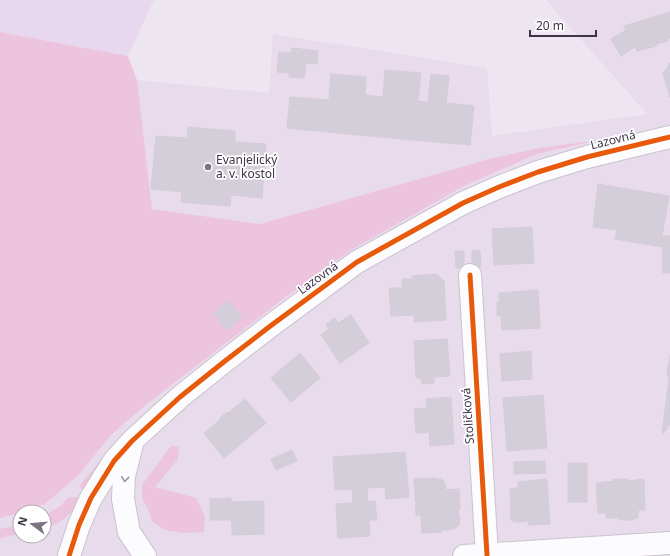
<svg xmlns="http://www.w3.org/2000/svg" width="670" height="556" viewBox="0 0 670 556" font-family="'Noto Sans',sans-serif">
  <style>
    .residential { fill: #e7dbec }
    .education { fill: #e8d8ef }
    .green { fill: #ecc4dd }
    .building { fill: #d4ced8; stroke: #d4ccd8 }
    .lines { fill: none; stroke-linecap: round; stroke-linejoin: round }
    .minor-casing { stroke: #cbc3ce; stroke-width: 24 }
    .minor { stroke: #fcfbfd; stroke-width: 22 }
    .cycleway-casing { stroke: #fff; stroke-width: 8 }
    .cycleway { stroke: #e8590c; stroke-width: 5 }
    .oneway { stroke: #9d97a2 }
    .poi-dot { fill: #7b7282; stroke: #fff; stroke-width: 1.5 }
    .labels { text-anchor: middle; stroke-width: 3.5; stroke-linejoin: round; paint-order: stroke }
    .street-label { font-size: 12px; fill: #3e3346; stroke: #fff }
    .poi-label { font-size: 12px; fill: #3e3346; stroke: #fff; text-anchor: start }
  </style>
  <rect width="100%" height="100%" fill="#ede6f0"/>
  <!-- residential -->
  <path class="residential" d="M546 0H670V556H0V518L20 513V536H44V512H23L45 504 78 476 111 435 147 404 282 300 353 249 464 186 537 154 593 141 539 148 489 159 260 224 152 209 137 80 269 93 273 34 487 68 492 136 647 114Z"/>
  <!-- education -->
  <path class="education" d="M0 0H154L128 56 0 32Z"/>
  <!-- green -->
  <g class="green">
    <path d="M0 32 128 56 137 80 152 209 260 224 489 159 539 148 599 140 537 154 464 186 353 249 282 300 147 404 111 435 78 476 45 504 20 512V513L0 518Z"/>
    <path d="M132 429 88 492 80 488 81 484 122 434Z"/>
    <path d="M171 446 179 447 178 459 155 487 196 498 205 516 204 532 184 533 164 530 152 521 147 507 142 498V485Z"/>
    <path d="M77 497 83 501C71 513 61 524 44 529V516L59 507 68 498Z"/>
    <path d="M20 525V534L0 538V529Z"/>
  </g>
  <!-- building -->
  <g class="building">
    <path d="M670 12V38H668V41L656 44 657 46 637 51 624 26Z"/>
    <path d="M626 30 635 47 621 56 611 39Z"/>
    <path d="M292 48 318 51 317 64 306 63 304 78 289 77Z"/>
    <path d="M279 52 291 53 289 73 277 72Z"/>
    <path d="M670 63V97L663 74Z"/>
    <path d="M385 70 421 73 418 101 428 102 431 74 449 76 446 103 474 106 470 145 380 137Z"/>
    <path d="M331 74 366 77 365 95 383 97 380 137 287 128 290 97 329 100Z"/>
    <path d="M188 127 235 131V142L266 144 262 198 231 195 230 206 181 202 182 192 151 189 156 136 187 138Z"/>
    <path d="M598 184 669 196 662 236 663 247 615 239 617 230 593 227Z"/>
    <path d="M532 227 534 263 494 265 492 229Z"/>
    <path d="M662 236H670V273H663Z"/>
    <path d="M480 250 481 267H472V251Z"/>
    <path d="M455 251H464V268H456Z"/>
    <path d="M436 274 444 281 446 320 414 322V315L391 316 389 288H402V279H412V276Z"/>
    <path d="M538 290 540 328 502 330 501 316H497V302H499V293Z"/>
    <path d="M228 301 242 317 227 330 213 313Z"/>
    <path d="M351 315 369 343 340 363 321 335 329 329 326 324 335 318 338 323Z"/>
    <path d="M447 339 450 376 434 377V383L422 384 421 378H416L414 341Z"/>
    <path d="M531 351 532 379 502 381 500 354Z"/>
    <path d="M300 353 320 378 291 402 271 378Z"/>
    <path d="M670 355V424L662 435 669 379 667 374Z"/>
    <path d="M543 395 547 448 507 451 503 398Z"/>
    <path d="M451 397 454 444 430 446 429 432 416 433 414 409 427 408 426 399Z"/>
    <path d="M245 399 266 423 224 458 204 433 221 419 220 418 227 412 228 413Z"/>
    <path d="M292 450 297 461 276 470 271 459Z"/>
    <path d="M405 452 409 497 386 499 385 487 367 488 368 502 353 503 352 489 335 490 333 457Z"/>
    <path d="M545 461 546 473 514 474V462Z"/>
    <rect x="568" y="463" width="19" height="39"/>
    <path d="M436 478V479H441L444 481 446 490 459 489 460 509H458L460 524 456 528 447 530H441L442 532 422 533 421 515H416L414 479Z"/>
    <path d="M547 479 550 524 528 525V520L524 522H515L511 520 510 489 518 488V482Z"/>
    <path d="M613 479H628V481L644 479 645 510H638V518L631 520H625L618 519V518H606V513H598L596 483 614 481Z"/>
    <path d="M231 498V520H210V499Z"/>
    <path d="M264 501V534L232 535 231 502Z"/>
    <path d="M375 501 377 520H369L370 536 338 538 336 504Z"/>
  </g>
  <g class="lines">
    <defs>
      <g id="minor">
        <path d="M470 275 487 555"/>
        <path d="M132 444 124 476 123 499 129 532 145 556"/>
        <path d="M69 556 79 525 91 498 114 461 132 441 180 397 225 361 269 327 357 262 463 203 499 187 538 172 587 157 670 137"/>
        <path d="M464 556 670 543"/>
      </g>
    </defs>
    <!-- minor casing -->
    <use href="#minor" class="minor-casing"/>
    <!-- minor -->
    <use href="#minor" class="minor"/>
    <defs>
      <g id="cycleway">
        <path d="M470 275 487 555"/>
        <path d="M69 556 79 525 91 498 114 461 132 441 180 397 225 361 269 327 357 262 463 203 499 187 538 172 587 157 670 137"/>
      </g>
    </defs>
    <!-- cycleway casing -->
    <use href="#cycleway" class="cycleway-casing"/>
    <!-- cycleway -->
    <use href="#cycleway" class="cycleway"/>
  </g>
  <!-- one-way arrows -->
  <defs><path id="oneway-chevron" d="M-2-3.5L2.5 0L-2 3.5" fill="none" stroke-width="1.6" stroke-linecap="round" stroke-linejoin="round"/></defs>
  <use class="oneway" href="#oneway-chevron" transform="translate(125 479) rotate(96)"/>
  <!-- markers -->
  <circle class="poi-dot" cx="208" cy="167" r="4"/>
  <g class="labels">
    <!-- street labels -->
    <g class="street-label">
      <text transform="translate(613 140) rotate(-14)" y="4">Lazovná</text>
      <text transform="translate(318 278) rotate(-36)" y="4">Lazovná</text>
      <text transform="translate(468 416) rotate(-94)" y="4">Stoličková</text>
    </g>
    <!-- poi labels -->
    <g class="poi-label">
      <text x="216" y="164">Evanjelický<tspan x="216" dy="14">a. v. kostol</tspan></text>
    </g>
  </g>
  <!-- north arrow -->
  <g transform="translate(32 524) rotate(286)"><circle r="19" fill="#ffffff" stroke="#b2adb5"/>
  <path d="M0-3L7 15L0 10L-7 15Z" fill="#7b7282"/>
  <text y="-6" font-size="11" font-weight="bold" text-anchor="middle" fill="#3e3346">N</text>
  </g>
  <!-- scale -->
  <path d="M530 30v6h66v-6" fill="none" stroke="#3e3346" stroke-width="2"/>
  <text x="536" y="30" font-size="12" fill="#3e3346" stroke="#ffffff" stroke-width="3" paint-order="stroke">20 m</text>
</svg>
